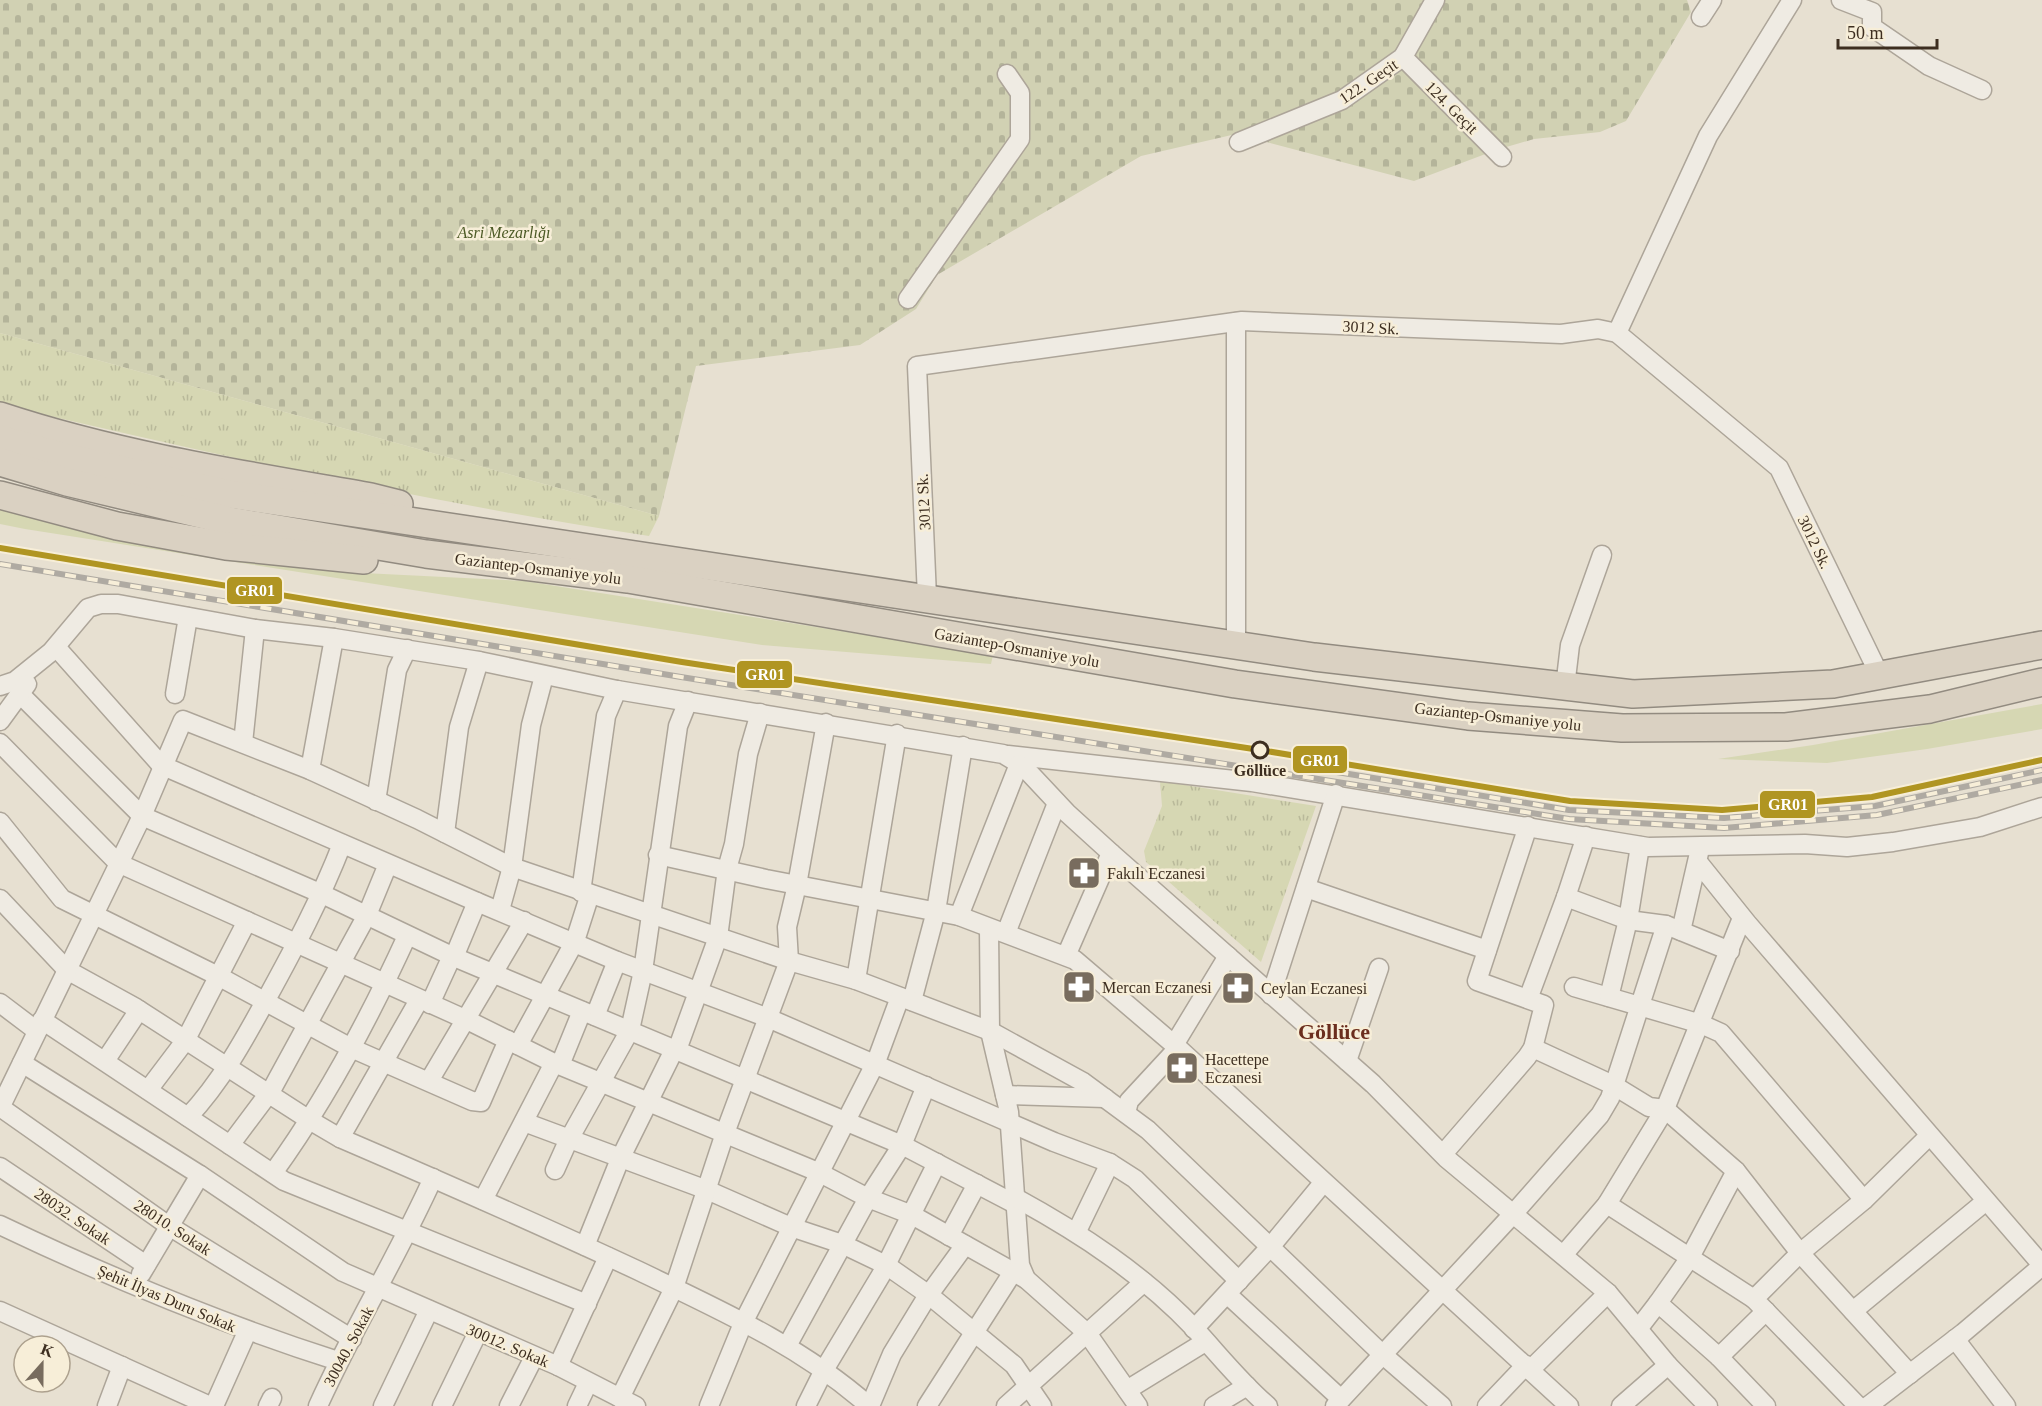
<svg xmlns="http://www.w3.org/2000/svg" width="2042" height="1406" viewBox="0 0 2042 1406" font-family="Georgia,serif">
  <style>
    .green { fill: #d6d7b3 }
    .cemetery { fill: url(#cemetery-stones) }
    .park { fill: url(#park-tufts) }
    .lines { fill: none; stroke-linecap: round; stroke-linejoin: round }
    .minor-casing { stroke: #ada599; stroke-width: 21 }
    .highway-casing { stroke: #928b80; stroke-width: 30 }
    .minor { stroke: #efebe3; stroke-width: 18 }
    .highway { stroke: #dad1c2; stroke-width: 27 }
    .rail-casing { stroke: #afaaa2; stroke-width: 6 }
    .rail { stroke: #f7eed8; stroke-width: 4; stroke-dasharray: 11; stroke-linecap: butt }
    .rail-1-casing { stroke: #f7eed8; stroke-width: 10 }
    .rail-1 { stroke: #b09522; stroke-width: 6 }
    .stop-dot { fill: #f7eed8; stroke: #3d2e20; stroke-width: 3 }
    .labels { text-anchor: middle; stroke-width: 5; stroke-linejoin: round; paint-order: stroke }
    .street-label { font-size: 16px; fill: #3d2e20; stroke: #f7eed8 }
    .park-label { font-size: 16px; font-style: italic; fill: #4d5a26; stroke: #f7eed8 }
    .stop-label { font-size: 16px; font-weight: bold; fill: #3d2e20; stroke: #f7eed8 }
    .poi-label { font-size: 16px; fill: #3d2e20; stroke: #f7eed8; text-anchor: start }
    .district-label { font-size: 22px; font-weight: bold; fill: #6b2e1e; stroke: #f7eed8 }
    .line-badge { stroke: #f7eed8; stroke-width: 2 }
    .badge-label { font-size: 16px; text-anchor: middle; font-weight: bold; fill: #fff }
  </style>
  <defs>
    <pattern id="cemetery-stones" width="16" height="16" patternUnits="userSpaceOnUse" patternTransform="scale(1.5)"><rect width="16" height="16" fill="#d1d1b3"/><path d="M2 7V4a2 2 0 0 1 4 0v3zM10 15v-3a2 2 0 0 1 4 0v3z" fill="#b4b49a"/></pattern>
    <pattern id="park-tufts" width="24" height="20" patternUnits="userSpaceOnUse" patternTransform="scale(1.5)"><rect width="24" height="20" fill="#d6d7b3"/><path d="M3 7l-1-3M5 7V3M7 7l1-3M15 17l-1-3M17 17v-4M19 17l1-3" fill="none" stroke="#b9b99a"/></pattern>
  </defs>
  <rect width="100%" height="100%" fill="#e7e0d1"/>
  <!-- green -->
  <g class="green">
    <path d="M0 504 202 552 343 572 524 581 993 655 991 664 762 645 25 529 0 524Z"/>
    <path d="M2042 704V729L1927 749 1827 763 1718 759 1813 745Z"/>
  </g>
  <!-- cemetery -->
  <path class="cemetery" d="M0 0H1687L1691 12 1626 121 1600 132 1534 139 1496 150 1414 181 1236 134 1141 156 937 275 916 309 860 345 696 366 659 516 0 333Z"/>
  <!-- park -->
  <g class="park">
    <path d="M0 333 659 516 649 536C433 503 219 456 7 406L0 403Z"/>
    <path d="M1160 781 1316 806 1261 962 1146 862 1144 851 1162 806Z"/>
  </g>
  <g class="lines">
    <defs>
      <g id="minor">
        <path d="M1841 0 1872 12V27L1929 66 1982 90"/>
        <path d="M1701 17 1712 0"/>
        <path d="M1403 57 1502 157"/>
        <path d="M1239 142 1342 100 1403 57 1435 0"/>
        <path d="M908 299 1020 139V93L1007 74"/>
        <path d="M1236 322V645"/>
        <path d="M1617 333 1708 136 1792 0"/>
        <path d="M927 597 917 366 1242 321 1561 334 1598 329 1617 333 1779 468 1880 676"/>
        <path d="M56 647 161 765 477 902 617 961 768 1018 1054 1142 1110 1163"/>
        <path d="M0 686 15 681 51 652 88 608 101 604H118L255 629 334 638 479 661 617 690 1003 754 1023 766 1067 813 1111 853 1373 1084 1446 1158 1608 1293 1668 1365 1708 1406"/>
        <path d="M1565 687 1570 645 1602 555"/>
        <path d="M20 694 142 816 322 894 454 957 902 1145 1015 1204"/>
        <path d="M175 694 188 617"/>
        <path d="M0 721 27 684"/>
        <path d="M0 743 118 863 467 1020 554 1063 818 1172 868 1198 912 1215 1026 1279"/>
        <path d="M243 743 255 629"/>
        <path d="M1008 755 1252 782 1648 847 1805 844 1847 847 1893 842 1980 827 2042 807"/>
        <path d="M310 770 334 638"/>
        <path d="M376 801 397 670 407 649"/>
        <path d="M0 822 62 899 218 976 351 1048 472 1101 481 1102 508 1040"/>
        <path d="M445 833 459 727 479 661"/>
        <path d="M658 855 766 879 959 916 1075 960 1178 1048 1569 1406"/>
        <path d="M1698 862 1747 923 2042 1265"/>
        <path d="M1306 888 1487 950"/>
        <path d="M581 892 606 716 617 690"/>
        <path d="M1566 897 1628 920 1666 925 1730 951"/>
        <path d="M0 899 67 970 136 1008 311 1121 340 1138C440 1181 540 1225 639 1271 720 1310 801 1346 869 1406"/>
        <path d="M500 910 512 867 531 725 544 676"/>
        <path d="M959 916 1019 764"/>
        <path d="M989 929 990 1031 1009 1112 1020 1265 1026 1279 1087 1333 1138 1406"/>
        <path d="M1681 931 1699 853"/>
        <path d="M1006 933 1057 803"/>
        <path d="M1066 956 1111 853"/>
        <path d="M454 957 477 902"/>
        <path d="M856 980 897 734"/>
        <path d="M1574 987 1701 1024 1721 1033 1864 1200"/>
        <path d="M1271 995 1336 794"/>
        <path d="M1609 997 1628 920 1640 846"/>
        <path d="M1528 999 1566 897 1586 836"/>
        <path d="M912 1001 936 911 963 746"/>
        <path d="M0 1003 37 1031"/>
        <path d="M430 1004 452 956"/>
        <path d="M595 1016 617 961"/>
        <path d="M42 1020 284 1181 587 1304"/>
        <path d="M518 1045 575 941 590 894"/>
        <path d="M1174 1045 1228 956"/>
        <path d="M1533 1048 1613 1085 1649 1107 1665 1109 1736 1171 1800 1253 1910 1374"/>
        <path d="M105 1061 139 1010"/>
        <path d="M1347 1061 1379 968"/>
        <path d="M22 1063 200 1175 343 1272 558 1366 636 1406"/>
        <path d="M560 1065 582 1011"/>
        <path d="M429 1081 524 921"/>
        <path d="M148 1090 185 1041 247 921"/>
        <path d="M1005 1095 1105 1098"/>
        <path d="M0 1107 169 1226 352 1339"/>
        <path d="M0 1108 142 816 183 720 310 770 417 819 512 867 789 961 856 980 990 1031 1083 1082 1148 1130 1382 1354 1442 1406"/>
        <path d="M1126 1113 1129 1101 1178 1048"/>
        <path d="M188 1117C221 1082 244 1040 267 998 295 947 321 898 342 844"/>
        <path d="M524 1122 707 1190 791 1227 842 1244 886 1265 929 1295 1014 1365 1042 1406"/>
        <path d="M340 1138 419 1000"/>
        <path d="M230 1145 272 1089 367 915 388 864"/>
        <path d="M1443 1154 1527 1057 1533 1048 1544 1005 1477 981 1528 826"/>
        <path d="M0 1167 146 1265"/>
        <path d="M555 1170 568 1141 630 1030 643 971 678 726 688 701"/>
        <path d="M273 1173C326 1100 369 1019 407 936"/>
        <path d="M1014 1197C1080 1233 1143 1274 1195 1329 1219 1355 1241 1383 1268 1406"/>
        <path d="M483 1200 554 1063"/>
        <path d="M1607 1204 1754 1299"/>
        <path d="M0 1225C109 1277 222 1324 338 1361"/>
        <path d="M1077 1231 1110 1163 1135 1179 1239 1281"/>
        <path d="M949 1236 977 1184"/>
        <path d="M585 1246 620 1159 671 1056 677 1050 718 937 727 869 734 844 748 754 760 713"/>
        <path d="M1564 1254 1607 1204 1665 1109 1742 918"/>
        <path d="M141 1274 200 1175"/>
        <path d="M1227 1294 1341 1399"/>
        <path d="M1658 1303 1689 1259 1736 1171"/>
        <path d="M0 1311 210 1406"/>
        <path d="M1853 1311 1986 1201"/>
        <path d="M1194 1329 1271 1246 1323 1183"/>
        <path d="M1638 1329 1658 1303 1719 1357 1766 1311"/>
        <path d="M1955 1339 2006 1406"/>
        <path d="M787 1346 868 1198 902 1145 926 1086"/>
        <path d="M1719 1357 1766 1406"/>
        <path d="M558 1366 608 1257"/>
        <path d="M1531 1369 1608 1293"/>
        <path d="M1127 1390 1205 1342"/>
        <path d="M620 1398 674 1288 725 1133 789 961 787 927 797 885 826 723"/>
        <path d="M107 1406 122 1366"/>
        <path d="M214 1406 247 1332"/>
        <path d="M268 1406 272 1398"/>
        <path d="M318 1406C353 1328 398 1256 433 1178"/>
        <path d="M383 1406 429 1310"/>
        <path d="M442 1406 478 1332"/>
        <path d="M509 1406 534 1357"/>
        <path d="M577 1406 588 1383"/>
        <path d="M709 1406 744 1321 876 1062 900 997"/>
        <path d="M806 1406 824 1370 881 1275 937 1163"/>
        <path d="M870 1406 892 1354 925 1300 965 1245"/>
        <path d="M927 1406 1013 1272"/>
        <path d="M1006 1406 1144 1282"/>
        <path d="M1214 1406 1247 1386"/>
        <path d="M1335 1406 1514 1213 1600 1115 1610 1098 1666 925"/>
        <path d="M1487 1406 1526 1365"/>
        <path d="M1621 1406 1668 1365"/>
        <path d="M1858 1406 1754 1299 1800 1253 1864 1200 1929 1136"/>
        <path d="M1868 1406 1963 1333 2042 1266"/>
      </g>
      <g id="highway">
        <path d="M0 416C121 456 246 475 371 497L399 504"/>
        <path d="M0 439 64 457 229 494 1314 657 1633 694 1833 684 2042 645"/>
        <path d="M0 462 67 482 230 521 426 554 628 579 1235 684 1468 716 1622 728 1786 727 1930 709 2042 682"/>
        <path d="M0 495 117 526 226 546 364 560"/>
      </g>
    </defs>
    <!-- minor casing -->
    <use href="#minor" class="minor-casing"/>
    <!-- highway casing -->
    <use href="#highway" class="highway-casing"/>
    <!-- minor -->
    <use href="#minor" class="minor"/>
    <!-- highway -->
    <use href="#highway" class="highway"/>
    <defs>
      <g id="rail">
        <path d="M0 564 681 677 1569 819 1724 828 1877 815 2042 780"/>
        <path d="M1294 765 1569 810 1724 818 1875 806 2042 770"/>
      </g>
    </defs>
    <!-- rail casing -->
    <use href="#rail" class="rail-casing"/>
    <!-- rail -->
    <use href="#rail" class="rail"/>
    <defs>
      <path id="rail-1" d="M0 548 682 662 1260 750 1570 801 1722 810 1872 797 2042 760"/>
    </defs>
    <!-- rail-1 casing -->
    <use href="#rail-1" class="rail-1-casing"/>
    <!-- rail-1 -->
    <use href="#rail-1" class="rail-1"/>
  </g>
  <!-- icons -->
  <defs>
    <symbol id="pharmacy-square" viewBox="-11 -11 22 22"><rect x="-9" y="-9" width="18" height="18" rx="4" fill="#786c5e" stroke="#f7eed8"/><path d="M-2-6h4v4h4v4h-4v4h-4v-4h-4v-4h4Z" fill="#fff"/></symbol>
  </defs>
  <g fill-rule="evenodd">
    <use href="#pharmacy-square" x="1065" y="854" width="38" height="38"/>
    <use href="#pharmacy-square" x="1060" y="968" width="38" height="38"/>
    <use href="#pharmacy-square" x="1219" y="969" width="38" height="38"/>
    <use href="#pharmacy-square" x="1163" y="1049" width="38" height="38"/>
  </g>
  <!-- markers -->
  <circle class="stop-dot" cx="1260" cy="750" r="8"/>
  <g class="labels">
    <!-- street labels -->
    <g class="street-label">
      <text transform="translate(1368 81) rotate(-34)" y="6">122. Geçit</text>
      <text transform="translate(1452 107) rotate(45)" y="6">124. Geçit</text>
      <text transform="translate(1371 327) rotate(3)" y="6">3012 Sk.</text>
      <text transform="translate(923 502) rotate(-93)" y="6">3012 Sk.</text>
      <text transform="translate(1815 542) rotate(64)" y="6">3012 Sk.</text>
      <text transform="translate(538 568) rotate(7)" y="6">Gaziantep-Osmaniye yolu</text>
      <text transform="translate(1017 647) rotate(10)" y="6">Gaziantep-Osmaniye yolu</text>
      <text transform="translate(1498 716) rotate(6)" y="6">Gaziantep-Osmaniye yolu</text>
      <text transform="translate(73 1216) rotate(34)" y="6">28032. Sokak</text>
      <text transform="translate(173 1227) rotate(33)" y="6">28010. Sokak</text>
      <text transform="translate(167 1298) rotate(23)" y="6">Şehit İlyas Duru Sokak</text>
      <text transform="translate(508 1345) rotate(23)" y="6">30012. Sokak</text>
      <text transform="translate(348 1346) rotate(-62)" y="6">30040. Sokak</text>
    </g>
    <!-- park labels -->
    <g class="park-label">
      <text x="504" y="238">Asri Mezarlığı</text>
    </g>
    <!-- stop labels -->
    <g class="stop-label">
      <text x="1260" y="776">Göllüce</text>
    </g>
    <!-- poi labels -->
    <g class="poi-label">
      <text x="1107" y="879">Fakılı Eczanesi</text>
      <text x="1102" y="993">Mercan Eczanesi</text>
      <text x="1261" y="994">Ceylan Eczanesi</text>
      <text x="1205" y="1065">Hacettepe<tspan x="1205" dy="18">Eczanesi</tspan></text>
    </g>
    <!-- district labels -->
    <g class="district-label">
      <text x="1334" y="1039">Göllüce</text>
    </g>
  </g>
  <g class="line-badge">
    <rect x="226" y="576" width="57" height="29" rx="6" fill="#b09522"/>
    <rect x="736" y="660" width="57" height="29" rx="6" fill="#b09522"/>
    <rect x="1292" y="745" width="56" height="29" rx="6" fill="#b09522"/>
    <rect x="1759" y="790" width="57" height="29" rx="6" fill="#b09522"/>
  </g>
  <g class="badge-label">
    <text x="255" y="596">GR01</text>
    <text x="765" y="680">GR01</text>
    <text x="1320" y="766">GR01</text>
    <text x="1788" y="810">GR01</text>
  </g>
  <!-- north arrow -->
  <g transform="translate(42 1364) rotate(21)"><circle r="28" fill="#f7eed8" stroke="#ada18e" stroke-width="1.5"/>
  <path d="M0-4.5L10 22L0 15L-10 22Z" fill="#786c5e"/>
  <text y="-9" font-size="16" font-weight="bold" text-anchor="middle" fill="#3d2e20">K</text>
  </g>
  <!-- scale -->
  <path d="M1838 39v9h99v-9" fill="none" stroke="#3d2e20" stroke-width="3"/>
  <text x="1847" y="39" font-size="18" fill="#3d2e20" stroke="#f7eed8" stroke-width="4.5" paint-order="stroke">50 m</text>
</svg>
